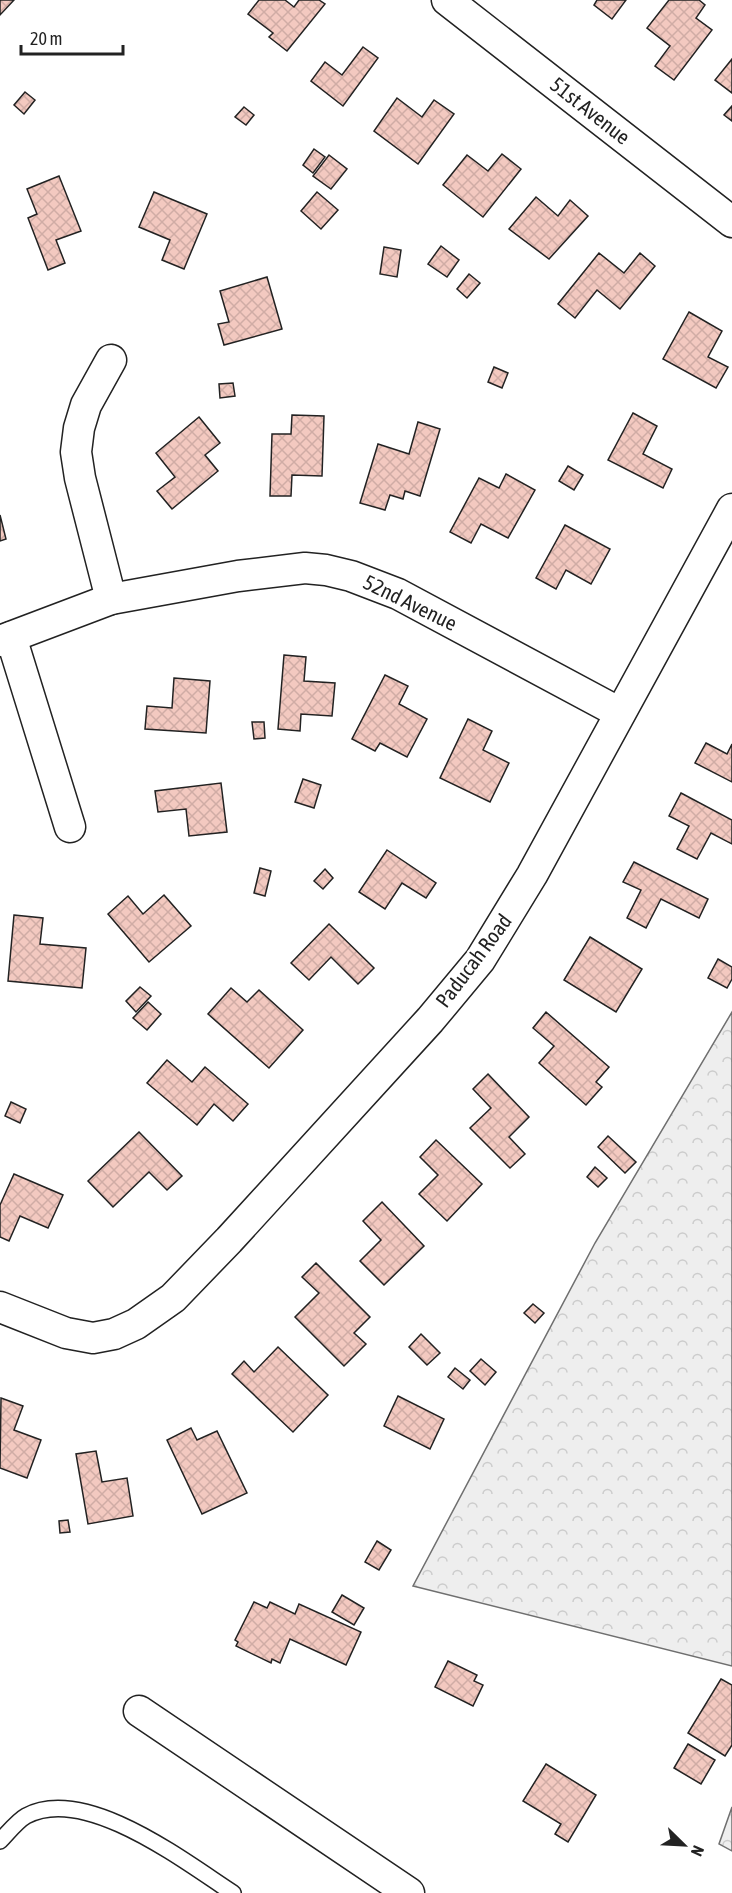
<svg xmlns="http://www.w3.org/2000/svg" width="732" height="1893" viewBox="0 0 732 1893" font-family="'Asap Condensed',sans-serif">
  <style>
    .forest { fill: url(#forest-crowns); stroke: #6f6f6f; stroke-width: 1.5 }
    .building { fill: url(#building-cross-hatch); stroke: #222; stroke-width: 1.5 }
    .lines { fill: none; stroke-linecap: round; stroke-linejoin: round }
    .service-casing { stroke: #222; stroke-width: 18 }
    .minor-casing { stroke: #222; stroke-width: 33 }
    .service { stroke: #fff; stroke-width: 15 }
    .minor { stroke: #fff; stroke-width: 30 }
    .labels { text-anchor: middle; stroke-width: 4.5; stroke-linejoin: round; paint-order: stroke }
    .street-label { font-size: 21px; fill: #222; stroke: #fff }
  </style>
  <defs>
    <pattern id="forest-crowns" width="20" height="18" patternUnits="userSpaceOnUse" patternTransform="scale(1.5)"><rect width="20" height="18" fill="#eee"/><path d="M2 6a3 3 0 1 1 6 0M12 15a3 3 0 1 1 6 0" fill="none" stroke="#ccc"/></pattern>
    <pattern id="building-cross-hatch" width="8" height="8" patternUnits="userSpaceOnUse" patternTransform="scale(1.5)"><rect width="8" height="8" fill="#f3c9c0"/><path d="M0 0l8 8M0 8l8-8" fill="none" stroke="#d0aca5"/></pattern>
  </defs>
  <rect width="100%" height="100%" fill="#fff"/>
  <!-- forest -->
  <g class="forest">
    <path d="M732 1012V1666L413 1586 595 1243Z"/>
    <path d="M732 1807V1851L719 1844Z"/>
  </g>
  <!-- building -->
  <g class="building">
    <path d="M0 0H14L0 15Z"/>
    <path d="M259 0H285L294 7 299 0H319L325 4 287 51 269 37 273 33 248 14Z"/>
    <path d="M597 0H626L612 19 594 5Z"/>
    <path d="M669 0H699L705 5 696 18 712 30 674 80 655 66 670 46 647 28Z"/>
    <path d="M363 47 378 58 343 106 311 81 325 62 342 75Z"/>
    <path d="M732 59V93L715 80Z"/>
    <path d="M25 92 35 100 24 114 14 105Z"/>
    <path d="M397 98 422 117 434 100 454 114 418 164 374 131Z"/>
    <path d="M732 106V121L724 115Z"/>
    <path d="M244 107 254 115 246 125 235 117Z"/>
    <path d="M314 149 325 157 313 173 303 165Z"/>
    <path d="M502 154 521 169 483 217 443 185 467 155 488 171Z"/>
    <path d="M329 155 347 169 331 189 313 176Z"/>
    <path d="M59 176 81 231 56 240 65 263 48 270 28 218 37 214 27 189Z"/>
    <path d="M154 192 207 214 184 269 162 260 170 240 139 227Z"/>
    <path d="M317 192 338 210 321 229 301 211Z"/>
    <path d="M536 197 558 216 570 200 588 216 549 259 509 229Z"/>
    <path d="M441 246 459 260 447 277 428 264Z"/>
    <path d="M384 247 401 250 397 277 380 274Z"/>
    <path d="M599 253 624 273 640 253 655 266 620 309 597 290 575 318 558 304Z"/>
    <path d="M469 274 480 283 467 298 457 289Z"/>
    <path d="M267 277 282 329 224 345 218 324 229 322 220 291Z"/>
    <path d="M689 312 722 331 708 357 728 367 716 388 663 359Z"/>
    <path d="M494 367 508 373 502 388 488 382Z"/>
    <path d="M233 383 235 396 220 398 219 384Z"/>
    <path d="M633 413 657 426 643 454 672 469 663 488 608 460Z"/>
    <path d="M292 415 324 416 322 476 292 475 291 496H270L272 434H291Z"/>
    <path d="M199 417 220 443 205 455 218 471 172 509 157 491 175 477 156 453Z"/>
    <path d="M418 422 440 429 420 496 405 491 403 499 390 495 385 510 360 503 378 444 409 454Z"/>
    <path d="M568 466 583 475 574 490 559 481Z"/>
    <path d="M506 474 535 490 508 538 481 524 471 543 450 532 479 478 499 488Z"/>
    <path d="M0 515 6 539 0 541Z"/>
    <path d="M565 525 610 549 591 584 566 570 556 589 536 578Z"/>
    <path d="M284 655 306 657 304 681 335 683 332 716 301 714 300 731 278 729Z"/>
    <path d="M385 675 408 686 399 704 427 719 407 757 380 743 375 751 352 739Z"/>
    <path d="M174 678 210 681 206 733 145 729 147 706 172 708Z"/>
    <path d="M468 719 492 731 483 750 509 763 490 802 440 778Z"/>
    <path d="M252 722H264L265 738 254 739Z"/>
    <path d="M706 743 727 754 732 744V782L695 763Z"/>
    <path d="M303 779 321 785 314 808 295 802Z"/>
    <path d="M221 783 227 832 189 836 186 809 158 812 155 791Z"/>
    <path d="M681 793 732 820V844L711 833 697 859 677 849 689 826 669 816Z"/>
    <path d="M387 850 436 883 426 898 402 883 385 909 359 892Z"/>
    <path d="M634 862 708 899 699 918 661 899 646 928 627 918 641 890 623 882Z"/>
    <path d="M260 868 271 871 265 896 254 893Z"/>
    <path d="M325 869 333 878 323 889 314 881Z"/>
    <path d="M164 895 191 926 149 962 108 914 128 896 143 914Z"/>
    <path d="M14 915 43 918 40 944 86 948 82 988 8 981Z"/>
    <path d="M329 924 374 968 358 984 331 957 309 980 291 963Z"/>
    <path d="M590 937 642 969 616 1012 564 980Z"/>
    <path d="M718 959 732 967V979L727 988 708 978Z"/>
    <path d="M140 987 151 996 136 1012 126 1001Z"/>
    <path d="M231 988 247 1002 259 990 303 1030 269 1068 208 1014Z"/>
    <path d="M148 1002 161 1014 147 1030 133 1018Z"/>
    <path d="M546 1012 609 1067 596 1082 602 1087 586 1105 539 1063 554 1046 533 1028Z"/>
    <path d="M167 1060 192 1082 205 1067 248 1104 233 1121 214 1104 197 1125 147 1083Z"/>
    <path d="M488 1074 529 1117 509 1137 525 1154 510 1168 470 1128 491 1108 473 1089Z"/>
    <path d="M11 1102 26 1109 20 1123 5 1116Z"/>
    <path d="M139 1132 182 1176 167 1190 149 1172 113 1207 88 1181Z"/>
    <path d="M608 1136 636 1162 625 1173 598 1147Z"/>
    <path d="M436 1140 482 1184 447 1221 419 1194 438 1175 420 1157Z"/>
    <path d="M595 1167 607 1178 598 1187 587 1177Z"/>
    <path d="M14 1174 63 1195 48 1228 20 1216 9 1241 0 1237V1205Z"/>
    <path d="M382 1202 424 1246 384 1285 360 1261 381 1240 363 1221Z"/>
    <path d="M316 1263 370 1317 354 1333 366 1344 344 1366 295 1317 319 1293 302 1277Z"/>
    <path d="M533 1304 544 1313 535 1323 524 1313Z"/>
    <path d="M421 1334 440 1353 427 1365 409 1347Z"/>
    <path d="M278 1347 328 1395 293 1432 232 1374 244 1361 254 1372Z"/>
    <path d="M481 1359 496 1372 485 1385 470 1371Z"/>
    <path d="M455 1368 470 1380 463 1389 448 1377Z"/>
    <path d="M398 1396 444 1419 430 1449 384 1426Z"/>
    <path d="M1 1398 23 1406 14 1430 41 1440 27 1478 0 1468Z"/>
    <path d="M191 1428 197 1440 217 1431 247 1493 202 1514 167 1440Z"/>
    <path d="M96 1451 102 1482 127 1478 133 1516 88 1524 76 1454Z"/>
    <path d="M68 1520 70 1532 60 1533 59 1521Z"/>
    <path d="M377 1541 391 1550 379 1570 365 1562Z"/>
    <path d="M342 1595 364 1608 354 1625 332 1612Z"/>
    <path d="M254 1602 267 1608 270 1602 295 1614 299 1604 361 1632 346 1665 290 1639 280 1663 272 1659 271 1663 236 1646 238 1642 235 1640Z"/>
    <path d="M448 1661 477 1675 474 1681 483 1685 473 1706 435 1687Z"/>
    <path d="M721 1679 732 1685V1745L725 1756 688 1733Z"/>
    <path d="M688 1744 715 1760 701 1784 674 1768Z"/>
    <path d="M546 1764 596 1795 568 1842 555 1834 561 1824 523 1801Z"/>
  </g>
  <g class="lines">
    <defs>
      <path id="service" d="M0 1841C7 1834 17 1821 26 1816 85 1784 185 1862 233 1893"/>
      <g id="minor">
        <path d="M447 0 732 222"/>
        <path d="M111 599 80 478 76 452 79 428 86 405 111 360"/>
        <path d="M11 637 70 827"/>
        <path d="M0 641 111 599 238 576 305 568 326 570 351 576 398 594 620 713"/>
        <path d="M0 1307 66 1333 93 1338 114 1334 136 1324 173 1298 229 1240 430 1020 480 960 532 875 732 509"/>
        <path d="M139 1711 409 1893"/>
      </g>
    </defs>
    <!-- service casing -->
    <use href="#service" class="service-casing"/>
    <!-- minor casing -->
    <use href="#minor" class="minor-casing"/>
    <!-- service -->
    <use href="#service" class="service"/>
    <!-- minor -->
    <use href="#minor" class="minor"/>
  </g>
  <g class="labels">
    <!-- street labels -->
    <g class="street-label">
      <text transform="translate(590 111) rotate(38)" y="7">51st Avenue</text>
      <text transform="translate(410 603) rotate(26)" y="7">52nd Avenue</text>
      <text transform="translate(474 961) rotate(-53)" y="7">Paducah Road</text>
    </g>
  </g>
  <!-- north arrow -->
  <g transform="translate(684 1845) rotate(114)" stroke="#ffffff" stroke-width="4.5" paint-order="stroke">
  <path d="M0-4.5L10 22L0 15L-10 22Z" fill="#222222"/>
  <text y="-9" font-size="16" font-weight="bold" text-anchor="middle" fill="#222222">N</text>
  </g>
  <!-- scale -->
  <path d="M21 45v9h102v-9" fill="none" stroke="#222222" stroke-width="3"/>
  <text x="30" y="45" font-size="18" fill="#222222" stroke="#ffffff" stroke-width="4.5" paint-order="stroke">20 m</text>
</svg>
